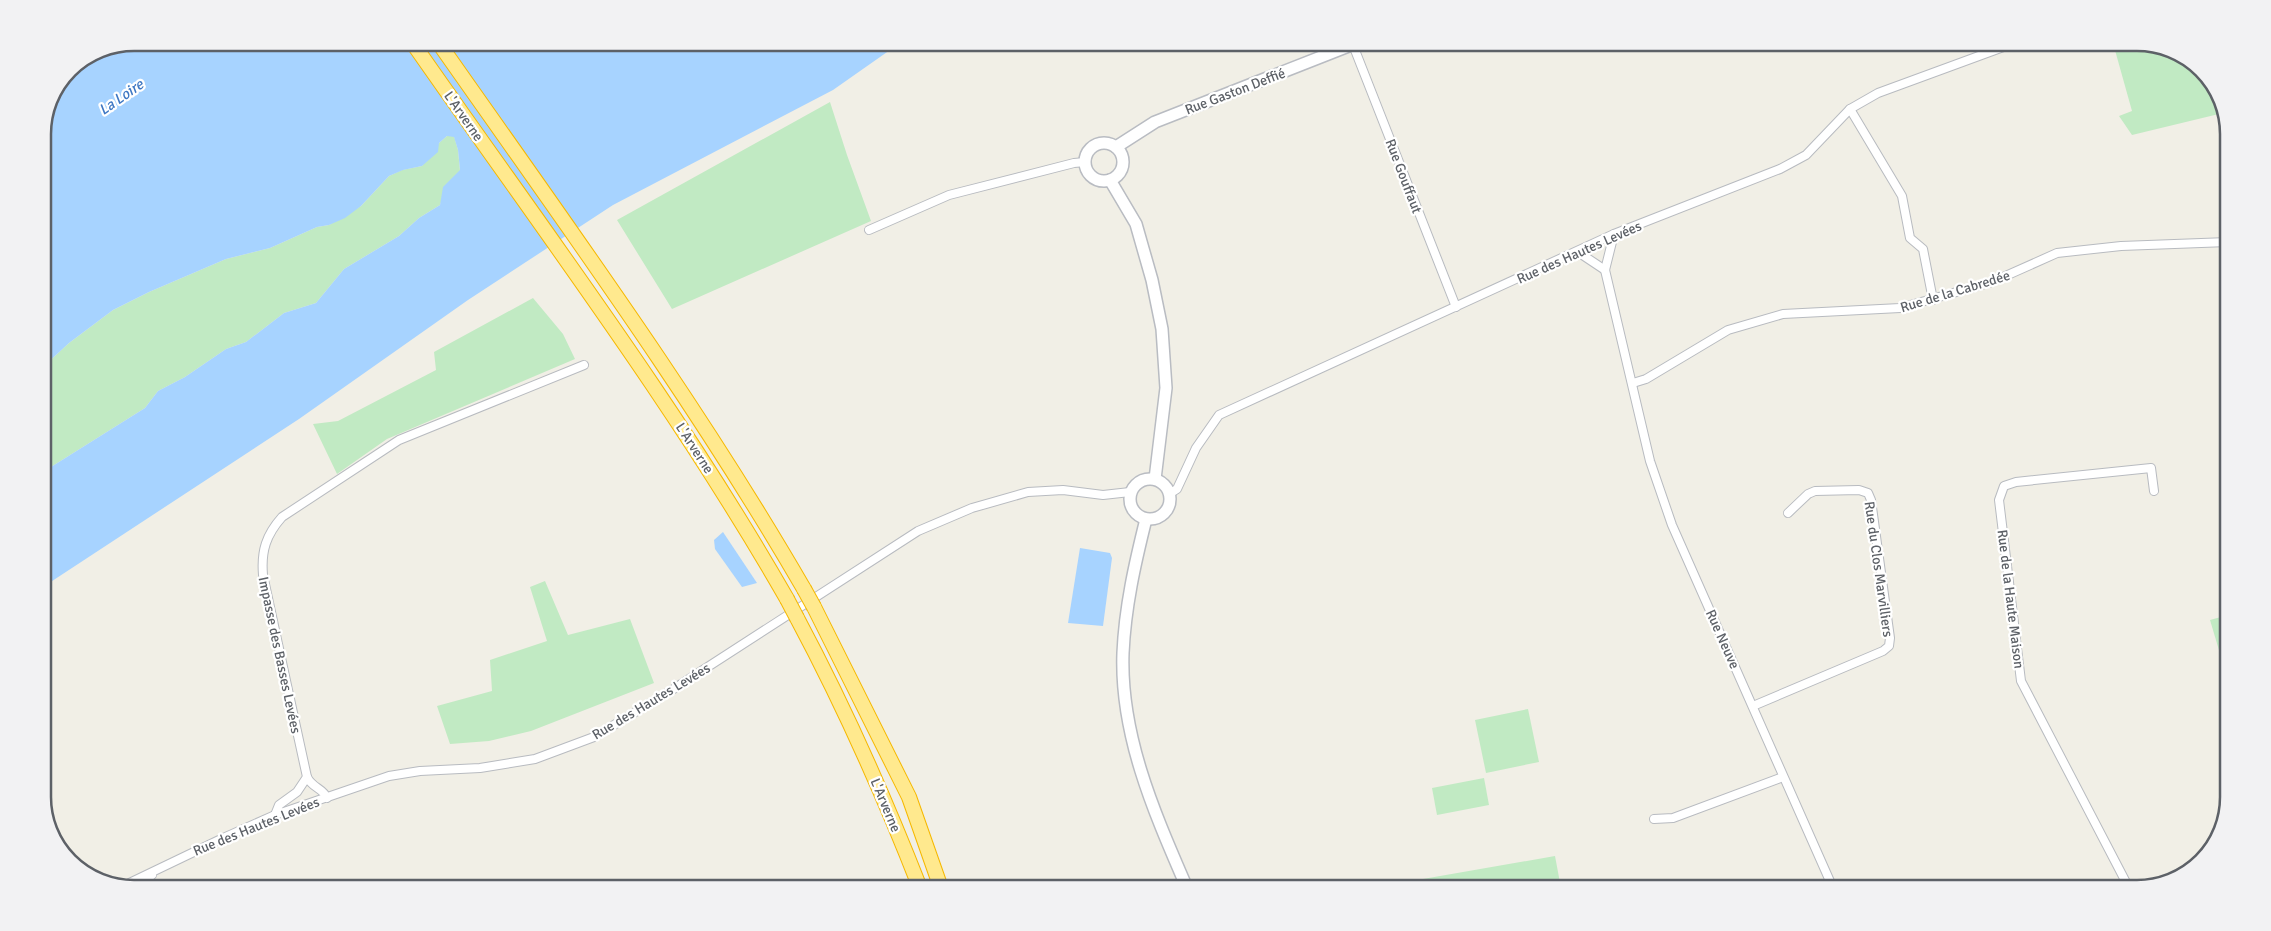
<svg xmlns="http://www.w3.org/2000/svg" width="2271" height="931" viewBox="0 0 2271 931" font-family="Signika,sans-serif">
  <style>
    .green { fill: #c1eac3 }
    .water { fill: #a7d3ff }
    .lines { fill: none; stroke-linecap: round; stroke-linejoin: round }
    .street-casing { stroke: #b8bbc0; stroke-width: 10 }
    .secondary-casing { stroke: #b9bcc2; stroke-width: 14 }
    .highway-casing { stroke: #f6b800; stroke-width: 16 }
    .street { stroke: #fff; stroke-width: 8 }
    .secondary { stroke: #fff; stroke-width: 11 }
    .highway { stroke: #ffe98e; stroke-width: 14 }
    .highway-bridge-casing { stroke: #f6b800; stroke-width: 16; stroke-linecap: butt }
    .highway-bridge { stroke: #ffe98e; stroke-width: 14 }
    .labels { text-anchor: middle; stroke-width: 4.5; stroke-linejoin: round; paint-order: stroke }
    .street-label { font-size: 14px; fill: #5d6167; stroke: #fff }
    .water-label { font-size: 15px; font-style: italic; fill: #3e77c3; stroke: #fff }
    .rim { fill: none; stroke: #5d6167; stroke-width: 2.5 }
  </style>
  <rect width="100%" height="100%" fill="#f1efe6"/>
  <!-- green -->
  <g class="green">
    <path d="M2113 43H2137L2172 49 2213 83 2223 113 2132 135 2119 116 2132 111Z"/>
    <path d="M830 102 847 155 871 221 672 309 617 220Z"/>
    <path d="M447 136H454L458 150 460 171 447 184 440 205 419 218 399 236 344 269 316 303 284 313 246 342 226 349 185 377 158 391 145 408 43 472V367L69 343 113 310 149 292 226 259 270 248 317 227 329 225 361 206 389 176 402 170 422 166 439 143Z"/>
    <path d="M533 298 563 334 575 359 387 439 337 474 313 424 338 421 436 370 434 352Z"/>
    <path d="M545 581 568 635 630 619 654 683 531 731 489 741 450 744 437 706 492 691 490 660 547 641 530 587Z"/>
    <path d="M2228 615V666L2224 667 2210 620Z"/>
    <path d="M1528 709 1539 762 1486 773 1475 720Z"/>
    <path d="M1484 778 1489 805 1437 815 1432 788Z"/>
    <path d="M1555 856 1561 888H1401L1400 883Z"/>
  </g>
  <!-- water -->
  <g class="water">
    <path d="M134 43H900L833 90 613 205 468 300 299 419 43 587V472L145 408 158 391 185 377 226 349 246 342 284 313 316 303 344 269 399 236 419 218 440 205 443 187 460 170 458 150 454 137 447 136 439 143 438 152 422 166 403 170 389 176 361 206 345 218 329 225 317 227 270 248 226 259 149 292 113 310 69 343 43 367V128L70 69 99 49Z"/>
    <path d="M723 532 757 583 742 587 715 549 714 540Z"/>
    <path d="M1080 548 1110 553 1112 558 1103 626 1068 623Z"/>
  </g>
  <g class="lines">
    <defs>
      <g id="street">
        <path d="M1353 45 1456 307"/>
        <path d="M1850 109 1902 196 1910 238 1923 249 1933 300"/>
        <path d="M869 230 949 195 1074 163 1085 162"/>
        <path d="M1614 234 1605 270 1650 461 1672 525 1833 888"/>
        <path d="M1578 252 1605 270"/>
        <path d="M1633 383 1646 379 1728 330 1783 314 1900 308 1992 282 2057 253 2121 246 2228 242"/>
        <path d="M1169 494 1177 489 1196 448 1219 415 1614 234 1780 169 1806 155 1850 109 1878 93 2017 42"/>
        <path d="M1753 706 1883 651 1889 646 1890 638 1871 500 1868 493 1859 490 1815 491 1808 494 1788 513"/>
        <path d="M307 777C312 788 323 788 327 798"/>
        <path d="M275 815 279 805 297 792 307 777 263 575C261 551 266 535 282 517L399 440 584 365"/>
        <path d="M1654 819 1673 818 1783 777"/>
        <path d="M123 886 221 839 275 815 389 776 420 771 480 768 535 759 594 737 672 690 918 531 972 508 1028 492 1063 490 1103 495 1130 492"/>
        <path d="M134 888 152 875"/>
        <path d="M2129 888 2021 681 1999 500 2004 486 2016 482 2151 468 2154 491"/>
      </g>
      <g id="secondary">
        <circle cx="1104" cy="162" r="19"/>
        <path d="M1116 147 1155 122 1359 42"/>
        <path d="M1110 180 1136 224 1152 280 1162 329 1166 388 1155 479"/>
        <circle cx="1150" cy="499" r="20"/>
        <path d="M1146 519C1135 563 1125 607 1123 653 1120 736 1155 814 1187 888"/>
      </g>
      <g id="highway">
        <path d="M412 42C540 226 676 405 787 599"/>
        <path d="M438 42C564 222 694 399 804 589"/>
        <path d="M814 607 909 797 941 888"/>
        <path d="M797 618C844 706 884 796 920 888"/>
      </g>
    </defs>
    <!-- street casing -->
    <use href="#street" class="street-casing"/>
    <!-- secondary casing -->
    <use href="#secondary" class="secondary-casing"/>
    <!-- highway casing -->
    <use href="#highway" class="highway-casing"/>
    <!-- street -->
    <use href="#street" class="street"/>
    <!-- secondary -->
    <use href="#secondary" class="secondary"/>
    <!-- highway -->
    <use href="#highway" class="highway"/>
    <defs>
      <g id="highway-bridge">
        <path d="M804 589 814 607"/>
        <path d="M787 599 797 618"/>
      </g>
    </defs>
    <!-- highway-bridge casing -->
    <use href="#highway-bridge" class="highway-bridge-casing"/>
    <!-- highway-bridge -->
    <use href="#highway-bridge" class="highway-bridge"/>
  </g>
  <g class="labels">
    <!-- street labels -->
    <g class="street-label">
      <text transform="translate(1235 91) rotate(-21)" y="5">Rue Gaston Deffié</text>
      <text transform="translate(464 116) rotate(55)" y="5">L'Arverne</text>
      <text transform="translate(1404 176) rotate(69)" y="5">Rue Gouffaut</text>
      <text transform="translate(1579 252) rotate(-24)" y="5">Rue des Hautes Levées</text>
      <text transform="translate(1955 291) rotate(-17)" y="5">Rue de la Cabredée</text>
      <text transform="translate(695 448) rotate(57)" y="5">L'Arverne</text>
      <text transform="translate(1879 569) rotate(82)" y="5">Rue du Clos Marvilliers</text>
      <text transform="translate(2011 599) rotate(83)" y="5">Rue de la Haute Maison</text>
      <text transform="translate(1723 639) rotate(66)" y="5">Rue Neuve</text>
      <text transform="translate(280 655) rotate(78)" y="5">Impasse des Basses Levées</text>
      <text transform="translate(651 701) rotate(-31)" y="5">Rue des Hautes Levées</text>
      <text transform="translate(886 805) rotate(67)" y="5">L'Arverne</text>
      <text transform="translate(256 826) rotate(-22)" y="5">Rue des Hautes Levées</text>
    </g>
    <!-- water labels -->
    <g class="water-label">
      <text transform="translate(121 97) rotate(-35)" y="5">La Loire</text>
    </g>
  </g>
  <!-- crop -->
  <path d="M0 0H2271V931H0ZM134 51H2137A83 83 0 0 1 2220 134V797A83 83 0 0 1 2137 880H134A83 83 0 0 1 51 797V134A83 83 0 0 1 134 51Z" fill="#f2f2f3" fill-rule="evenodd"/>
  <path class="rim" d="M134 51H2137A83 83 0 0 1 2220 134V797A83 83 0 0 1 2137 880H134A83 83 0 0 1 51 797V134A83 83 0 0 1 134 51Z"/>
</svg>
